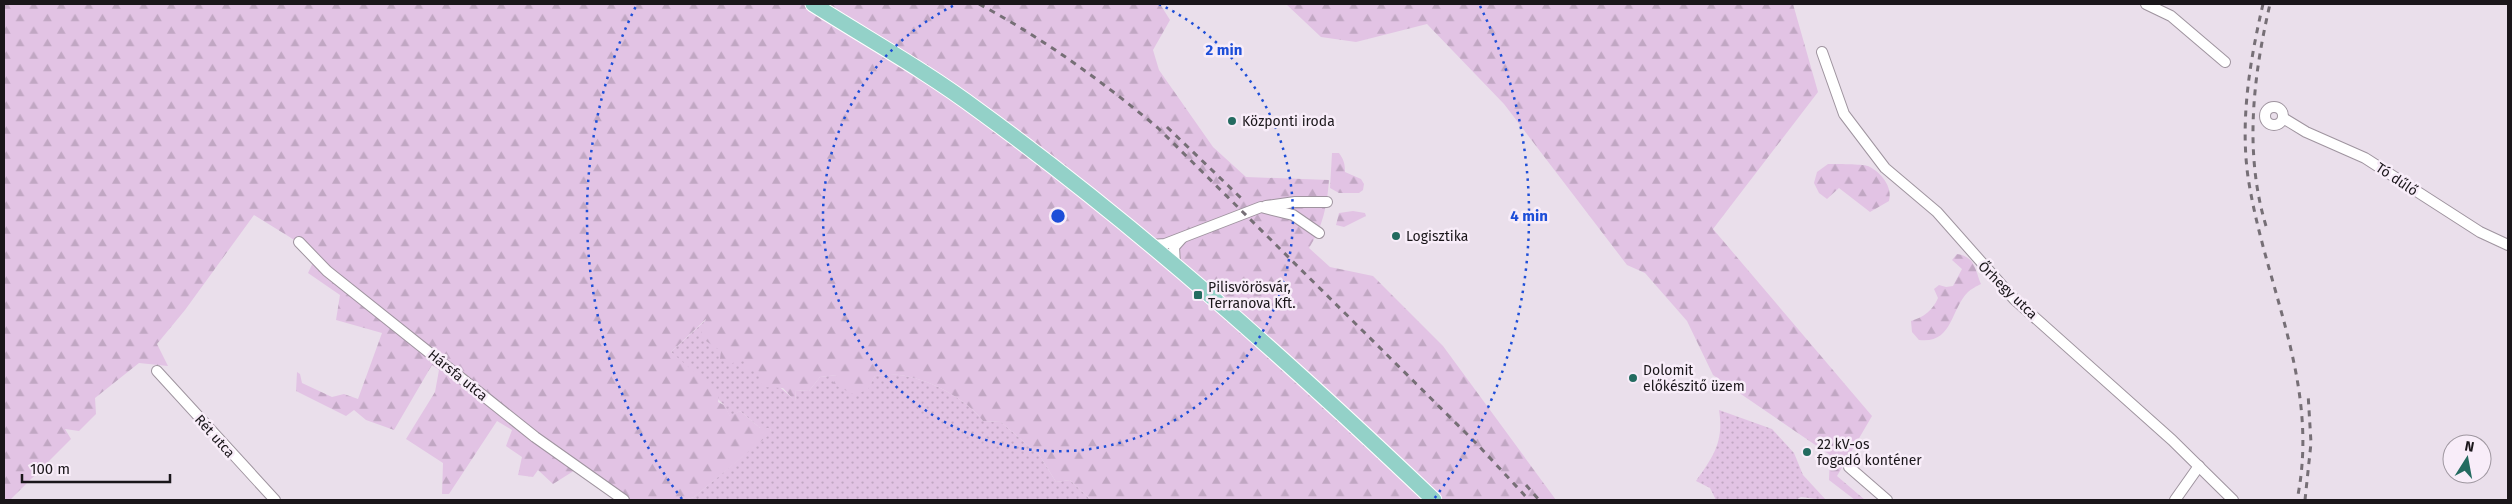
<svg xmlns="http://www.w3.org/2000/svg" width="2512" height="504" viewBox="0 0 2512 504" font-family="'Fira Sans',sans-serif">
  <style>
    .grass { fill: url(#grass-dots) }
    .forest { fill: url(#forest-firs) }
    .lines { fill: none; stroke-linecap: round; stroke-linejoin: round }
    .street-casing { stroke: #9f949f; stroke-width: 12 }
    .primary-casing { stroke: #fff; stroke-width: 17 }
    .street { stroke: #fff; stroke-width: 10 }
    .primary { stroke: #93d1c8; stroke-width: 15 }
    .rail { stroke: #766f76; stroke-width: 3; stroke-dasharray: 6 6; stroke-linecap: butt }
    .ring { fill: none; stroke: #1d4ed8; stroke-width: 2.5; stroke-dasharray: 2.5 5 }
    .poi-dot { fill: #236b60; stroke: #f8edf9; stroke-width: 2 }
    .labels { text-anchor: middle; stroke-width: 5; stroke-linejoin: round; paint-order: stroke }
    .poi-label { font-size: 14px; fill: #1a161a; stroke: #f8edf9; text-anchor: start }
    .street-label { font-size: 14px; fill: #1a161a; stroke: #f8edf9 }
    .centre { fill: #1d4ed8; stroke: #f8edf9; stroke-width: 2.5 }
    .ring-label { font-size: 15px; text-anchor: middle; font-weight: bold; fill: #1d4ed8; stroke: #f8edf9; stroke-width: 5; stroke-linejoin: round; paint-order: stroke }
  </style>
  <defs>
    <pattern id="grass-dots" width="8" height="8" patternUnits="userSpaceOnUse" patternTransform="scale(1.25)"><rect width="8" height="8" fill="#e2c3e4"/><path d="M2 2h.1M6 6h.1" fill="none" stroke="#c1a7c3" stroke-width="1.8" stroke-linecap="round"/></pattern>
    <pattern id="forest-firs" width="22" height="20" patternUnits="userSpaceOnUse" patternTransform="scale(1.25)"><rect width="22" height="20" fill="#e2c3e4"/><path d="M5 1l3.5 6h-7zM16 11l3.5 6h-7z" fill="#c1a7c3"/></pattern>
  </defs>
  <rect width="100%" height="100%" fill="#eadfeb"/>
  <!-- grass -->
  <g class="grass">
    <path d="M707 319 758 369 796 401 795 390 809 391 820 377 837 375 868 388 875 376C883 376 891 374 899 375 927 378 966 398 983 421L1001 422 1040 456 1056 482 1070 480 1091 500H685L694 497 769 434 771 429 760 428 740 411 730 417 724 405 671 352Z"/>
    <path d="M1719 410 1772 429 1794 453 1803 475 1826 500 1801 497 1796 500H1716L1710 488 1696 481C1714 456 1724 441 1719 410Z"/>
  </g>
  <!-- forest -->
  <g class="forest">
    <path d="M4 4H1160L1170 20 1153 50 1159 70 1213 147 1246 177 1329 180C1327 206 1323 226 1309 248L1330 267 1373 276 1443 346 1556 500H1091L1070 480 1056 482 1040 456 1001 422 983 421C966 398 927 378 899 375 891 374 883 376 875 376L868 389 855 395 833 384 837 375 820 377 809 391 795 390 796 402 783 388 762 387 758 369 744 373V356L730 365 720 359 721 351 700 337 706 319 671 352 719 393 718 402 724 405 730 416 740 411 760 428H771L770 434 694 497 685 500H624L580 467 553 484 538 470 533 477 518 475 522 457 506 446 512 430 497 421 449 494H442L443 463 406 439 435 392 439 370 432 365 394 430 366 420 354 410 346 416 296 391 297 372 300 374 302 383 332 397 344 394 358 399 382 333 336 320 340 295 308 273 317 254 254 215 185 310 157 344 168 366 139 363 95 398 96 414 79 431 65 429 71 439 10 500H4Z"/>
    <path d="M1286 4H1793L1818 92 1713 229 1872 416 1837 476 1865 500H1855L1829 480 1830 455 1713 375 1687 321 1645 273 1627 265 1504 104 1427 24 1356 42 1321 37Z"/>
    <path d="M1332 153H1339C1344 160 1345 164 1345 172L1361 179 1364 184 1363 190 1359 193H1339L1330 188Z"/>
    <path d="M1828 164C1836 164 1862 164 1868 166 1881 172 1893 187 1889 201L1870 212 1839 188 1827 199 1819 193 1814 183 1817 172Z"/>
    <path d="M1353 211 1365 213 1366 216 1344 227 1336 225 1339 213Z"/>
    <path d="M1957 254C1976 257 1975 270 1981 284 1977 286 1971 289 1968 292 1950 310 1953 344 1919 340L1912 332 1911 321C1924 317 1933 310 1938 298L1934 289 1939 285 1946 287 1953 286 1962 269 1952 260Z"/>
  </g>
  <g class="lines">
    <defs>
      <g id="street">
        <path d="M2146 4 2171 16 2225 62"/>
        <path d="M1822 52 1844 114 1885 168 1937 212 2014 299 2172 440 2233 500"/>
        <circle cx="2274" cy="116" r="9"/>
        <path d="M2283 118 2306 132 2365 158 2480 232 2508 245"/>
        <path d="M1266 206 1295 202H1327"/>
        <path d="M299 242 327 271 535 437 624 500"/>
        <path d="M1151 245 1165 244 1261 207 1293 215 1319 233"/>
        <path d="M1175 265 1174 247 1182 238"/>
        <path d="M157 371 275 500"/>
        <path d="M1849 467 1887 500"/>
        <path d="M2175 500 2199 466"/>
      </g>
      <path id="primary" d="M813 4C868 39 926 71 978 110 1140 228 1289 362 1434 500"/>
    </defs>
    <!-- street casing -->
    <use href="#street" class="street-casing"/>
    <!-- primary casing -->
    <use href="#primary" class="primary-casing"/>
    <!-- street -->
    <use href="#street" class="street"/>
    <!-- primary -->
    <use href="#primary" class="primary"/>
    <!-- rail -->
    <g class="rail">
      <path d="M979 4C1044 39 1102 81 1158 128L1477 444 1529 500"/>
      <path d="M2263 4C2250 60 2240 119 2248 177 2265 288 2321 384 2297 500"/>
      <path d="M1167 127 1241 198"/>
      <path d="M2266 226C2244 153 2253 77 2270 4"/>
      <path d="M1526 485 1539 500"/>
      <path d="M2305 500 2311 443 2308 393"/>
    </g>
  </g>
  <!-- distance rings -->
  <g class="ring">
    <path d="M1159 4A235 235 0 1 1 957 4"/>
    <path d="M682 499A471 471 0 0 1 636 6M1480 6A471 471 0 0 1 1434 499"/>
  </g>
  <!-- markers -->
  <g class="poi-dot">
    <circle cx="1232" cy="121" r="5"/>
    <circle cx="1396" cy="236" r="5"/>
    <rect x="1193" y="290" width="10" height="10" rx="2.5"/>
    <circle cx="1633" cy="378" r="5"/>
    <circle cx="1807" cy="452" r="5"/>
  </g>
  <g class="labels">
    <!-- poi labels -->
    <g class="poi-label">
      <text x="1242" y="126">Központi iroda</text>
      <text x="1406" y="241">Logisztika</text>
      <text x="1208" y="292">Pilisvörösvár,<tspan x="1208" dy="16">Terranova Kft.</tspan></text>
      <text x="1643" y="375">Dolomit<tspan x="1643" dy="16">előkészitő üzem</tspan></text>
      <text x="1817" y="449">22 kV-os<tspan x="1817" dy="16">fogadó konténer</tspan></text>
    </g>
    <!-- street labels -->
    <g class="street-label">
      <text transform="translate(2397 179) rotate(34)" y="5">Tó dűlő</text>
      <text transform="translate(2008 290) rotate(44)" y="5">Őrhegy utca</text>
      <text transform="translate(458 375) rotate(39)" y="5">Hársfa utca</text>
      <text transform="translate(215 436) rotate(48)" y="5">Rét utca</text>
    </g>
  </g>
  <circle cx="1058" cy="216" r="8" class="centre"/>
  <g class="ring-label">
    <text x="1224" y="55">2 min</text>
    <text x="1529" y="221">4 min</text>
  </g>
  <!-- border -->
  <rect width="2512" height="504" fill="none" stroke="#1a161a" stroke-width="10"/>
  <!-- north arrow -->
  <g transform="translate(2467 459) rotate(11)"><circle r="24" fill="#f8edf9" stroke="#9f97a0"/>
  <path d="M0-4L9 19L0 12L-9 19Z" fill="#236b60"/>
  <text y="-8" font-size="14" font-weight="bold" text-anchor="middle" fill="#1a161a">N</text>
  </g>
  <!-- scale -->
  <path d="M22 474v8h148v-8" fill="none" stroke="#1a161a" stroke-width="2.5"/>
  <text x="30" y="474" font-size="15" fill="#1a161a" stroke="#f8edf9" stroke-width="4" paint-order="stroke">100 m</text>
</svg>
